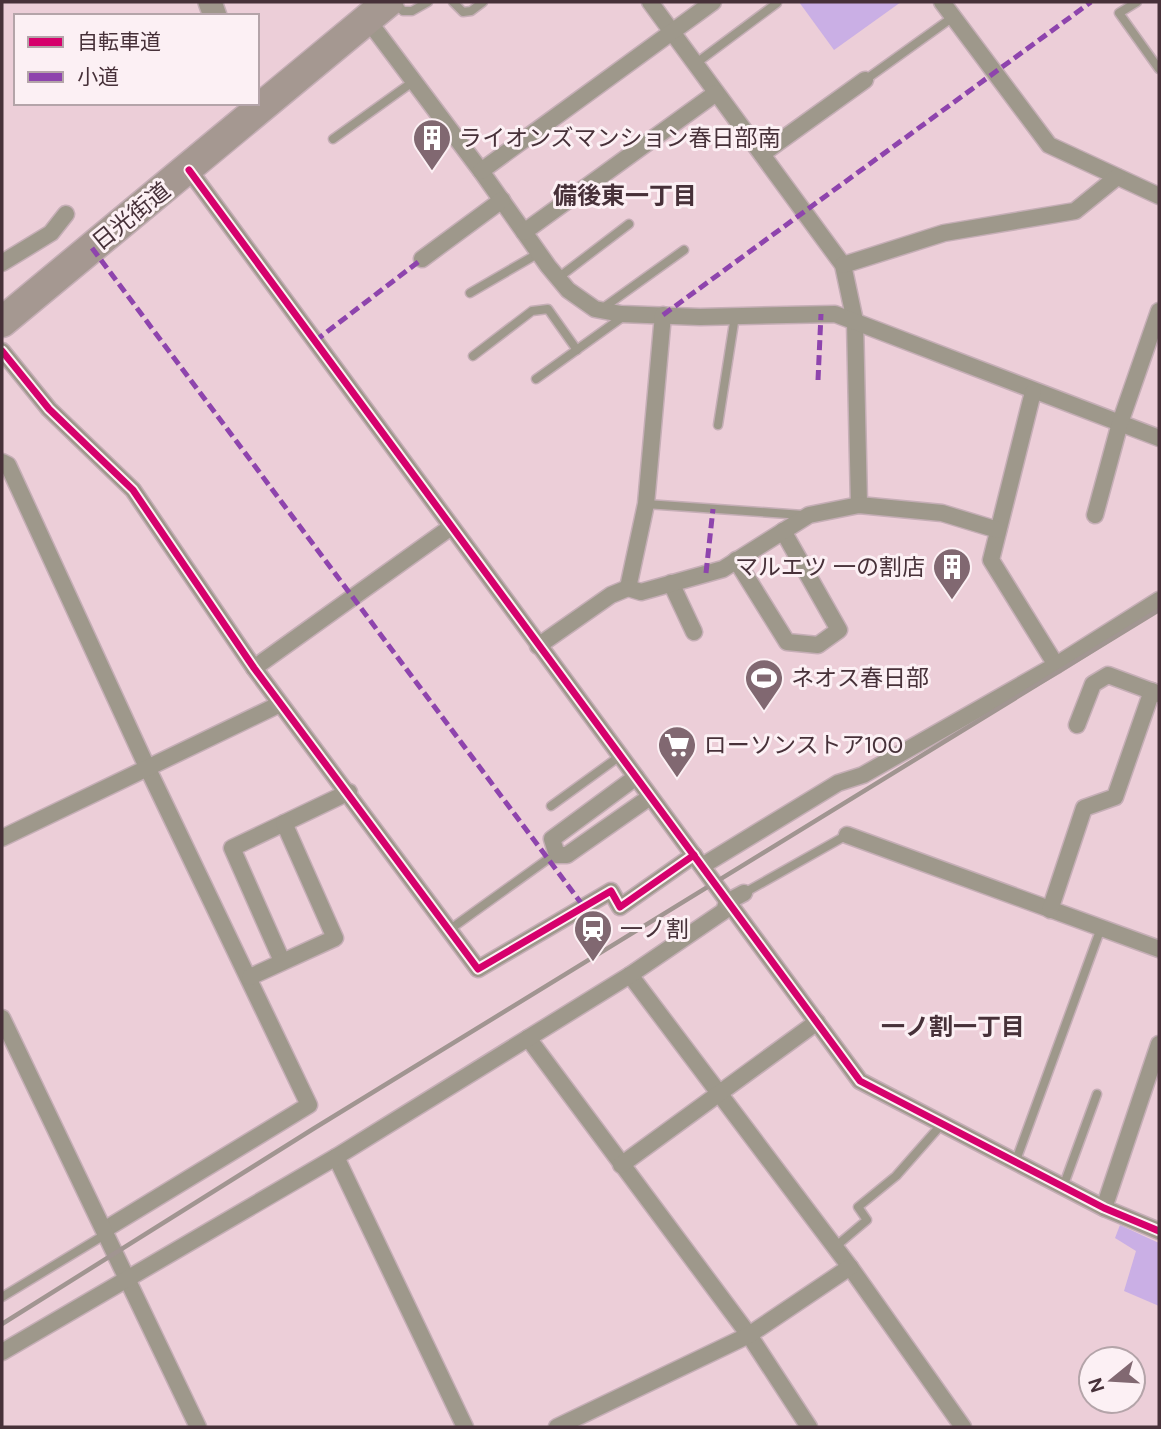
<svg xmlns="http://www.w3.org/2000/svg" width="1161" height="1429" viewBox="0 0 1161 1429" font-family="'DM Sans','Noto Sans JP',sans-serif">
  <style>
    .green { fill: #caafe5 }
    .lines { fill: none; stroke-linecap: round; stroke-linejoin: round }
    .lane-casing { stroke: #c5aeb6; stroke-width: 11 }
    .street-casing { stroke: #c5aeb6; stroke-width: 19 }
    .secondary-casing { stroke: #c5aeb6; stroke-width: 26 }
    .highway-casing { stroke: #c5aeb6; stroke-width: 33 }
    .lane { stroke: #9e988b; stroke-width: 8 }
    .street { stroke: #9e988b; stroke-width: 16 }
    .secondary { stroke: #a0978c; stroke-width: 23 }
    .highway { stroke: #a59891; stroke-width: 30 }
    .rail { stroke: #a19591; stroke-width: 4.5 }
    .quiet { stroke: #8e44ad; stroke-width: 5; stroke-dasharray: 10 5; stroke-linecap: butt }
    .cycleway-casing { stroke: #fcf0f4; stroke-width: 11 }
    .cycleway { stroke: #d6006c; stroke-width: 7 }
    .labels { text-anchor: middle; stroke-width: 6; stroke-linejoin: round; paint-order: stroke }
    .poi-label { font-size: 23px; fill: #473139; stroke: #fcf0f4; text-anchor: start }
    .street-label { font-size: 23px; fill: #473139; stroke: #fcf0f4 }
    .neighbourhood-label { font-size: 24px; font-weight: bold; fill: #473139; stroke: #fcf0f4 }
  </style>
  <rect width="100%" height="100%" fill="#ecced8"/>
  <!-- green -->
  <g class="green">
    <path d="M799 2H901L834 50Z"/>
    <path d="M1120 1225 1159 1243V1306L1124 1291 1136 1251 1115 1238Z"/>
  </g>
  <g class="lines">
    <defs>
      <g id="lane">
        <path d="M453 2 463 12 471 11 483 2"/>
        <path d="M1137 2 1119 13 1159 69"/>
        <path d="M396 3 403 11H412L428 2"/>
        <path d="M695 64 777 3"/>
        <path d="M865 80 953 17"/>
        <path d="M333 139 414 81"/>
        <path d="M558 278 629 224"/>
        <path d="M470 293 539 253"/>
        <path d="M603 308 684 250"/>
        <path d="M473 356 532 311 548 309 577 350"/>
        <path d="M536 379 624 316"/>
        <path d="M718 425 735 316"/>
        <path d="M646 504 803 515"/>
        <path d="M551 806 620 756"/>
        <path d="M744 893 847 835"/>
        <path d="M449 930 548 859"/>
        <path d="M1015 1163 1101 928"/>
        <path d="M1063 1187 1097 1094"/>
        <path d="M835 1247 867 1220 858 1207 896 1176 941 1125"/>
        <path d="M2 1297 106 1234"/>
      </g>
      <g id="street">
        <path d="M650 2 843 265 855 321 859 505"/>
        <path d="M942 2 1049 145 1159 196"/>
        <path d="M367 19 481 171 548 266 568 290 595 309 621 314 700 317 835 314 1159 438"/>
        <path d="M762 154 865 80"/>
        <path d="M189 170 860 1081 1104 1208 1159 1231"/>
        <path d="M481 171 713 2"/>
        <path d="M524 232 716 93"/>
        <path d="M422 259 502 200"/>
        <path d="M2 263 51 233 66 214"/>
        <path d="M843 265 944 233 1075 211 1117 177"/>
        <path d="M2 351 49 409 133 490 254 668 478 969 611 891 620 907 694 855"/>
        <path d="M1033 392 991 560 1056 665"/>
        <path d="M2 462 8 465 147 767 309 1105 104 1230"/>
        <path d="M1095 515 1120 423 1159 311"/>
        <path d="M736 560 787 642 818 645 839 630 783 531"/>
        <path d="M671 583 694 632"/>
        <path d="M628 588 646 504 663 315"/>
        <path d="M538 646 611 595 628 588 641 592 723 569 809 515 859 505 942 513 998 530"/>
        <path d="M254 668 451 527"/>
        <path d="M1077 725 1093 684 1108 675 1159 694"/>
        <path d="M636 777 552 839 557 855H567L650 797"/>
        <path d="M847 835 1159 949"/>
        <path d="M2 838 280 704"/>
        <path d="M702 866 838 783 863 775 1056 665 1159 600"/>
        <path d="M1050 910 1084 808 1115 797 1152 691"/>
        <path d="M282 961 232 848 349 792"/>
        <path d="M630 975 850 1267 963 1427"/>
        <path d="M250 977 335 938 284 823"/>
        <path d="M2 1018 198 1427"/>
        <path d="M528 1038 749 1335 809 1427"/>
        <path d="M336 1157 465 1427"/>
        <path d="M621 1165 817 1022"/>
        <path d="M1104 1208 1159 1044"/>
        <path d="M2 1352 336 1157 630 975 724 911 727 902 744 893"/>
        <path d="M557 1427 749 1335 850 1267"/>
      </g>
      <path id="secondary" d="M210 2 215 16"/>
      <path id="highway" d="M2 322 388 2"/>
    </defs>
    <!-- lane casing -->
    <use href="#lane" class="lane-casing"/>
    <!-- street casing -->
    <use href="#street" class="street-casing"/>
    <!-- secondary casing -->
    <use href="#secondary" class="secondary-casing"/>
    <!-- highway casing -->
    <use href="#highway" class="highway-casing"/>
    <!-- lane -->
    <use href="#lane" class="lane"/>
    <!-- street -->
    <use href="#street" class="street"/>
    <!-- secondary -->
    <use href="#secondary" class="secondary"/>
    <!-- highway -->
    <use href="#highway" class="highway"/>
    <!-- rail -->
    <path class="rail" d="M2 1324 313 1129 1159 610"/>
    <!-- quiet -->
    <g class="quiet">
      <path d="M92 248 584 907"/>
      <path d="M663 315 1091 2"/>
      <path d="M315 341 422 259"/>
      <path d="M818 380 821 314"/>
      <path d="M706 573 713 509"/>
    </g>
    <defs>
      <g id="cycleway">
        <path d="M189 170 860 1081 1104 1208 1159 1231"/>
        <path d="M2 351 49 409 133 490 254 668 478 969 611 891 620 907 694 855"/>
      </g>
    </defs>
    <!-- cycleway casing -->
    <use href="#cycleway" class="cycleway-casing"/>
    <!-- cycleway -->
    <use href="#cycleway" class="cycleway"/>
  </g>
  <!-- icons -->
  <defs>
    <symbol id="building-pin" viewBox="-11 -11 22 30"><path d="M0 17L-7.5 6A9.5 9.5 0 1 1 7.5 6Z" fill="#816871" stroke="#fcf0f4"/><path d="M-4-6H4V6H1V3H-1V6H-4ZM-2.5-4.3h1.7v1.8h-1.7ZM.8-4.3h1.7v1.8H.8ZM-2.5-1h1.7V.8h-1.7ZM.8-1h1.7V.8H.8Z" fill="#fff"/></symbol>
    <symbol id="stadium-pin" viewBox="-11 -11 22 30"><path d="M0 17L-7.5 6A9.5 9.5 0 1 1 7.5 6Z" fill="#816871" stroke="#fcf0f4"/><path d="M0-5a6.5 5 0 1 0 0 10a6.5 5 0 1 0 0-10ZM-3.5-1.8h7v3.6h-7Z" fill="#fff"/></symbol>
    <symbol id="supermarket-pin" viewBox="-11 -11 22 30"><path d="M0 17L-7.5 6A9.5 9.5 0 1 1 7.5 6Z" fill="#816871" stroke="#fcf0f4"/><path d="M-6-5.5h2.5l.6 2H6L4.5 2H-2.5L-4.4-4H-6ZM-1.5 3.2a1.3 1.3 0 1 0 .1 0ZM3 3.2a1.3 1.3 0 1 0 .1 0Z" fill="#fff"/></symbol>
    <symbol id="station-pin" viewBox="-11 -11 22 30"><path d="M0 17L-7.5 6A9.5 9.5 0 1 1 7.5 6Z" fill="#816871" stroke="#fcf0f4"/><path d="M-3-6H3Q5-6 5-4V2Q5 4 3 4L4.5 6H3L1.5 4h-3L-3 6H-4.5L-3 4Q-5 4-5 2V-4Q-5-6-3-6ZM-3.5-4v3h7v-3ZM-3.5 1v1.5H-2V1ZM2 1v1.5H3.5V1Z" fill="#fff"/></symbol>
  </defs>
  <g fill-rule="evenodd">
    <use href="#building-pin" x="410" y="116" width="44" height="60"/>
    <use href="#building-pin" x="930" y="545" width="44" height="60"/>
    <use href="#stadium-pin" x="742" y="656" width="44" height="60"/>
    <use href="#supermarket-pin" x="655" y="723" width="44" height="60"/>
    <use href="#station-pin" x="571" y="907" width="44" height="60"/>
  </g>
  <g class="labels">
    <!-- poi labels -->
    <g class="poi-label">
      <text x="459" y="146">ライオンズマンション春日部南</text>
      <text x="925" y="575" text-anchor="end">マルエツ 一の割店</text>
      <text x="791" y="686">ネオス春日部</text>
      <text x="704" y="753">ローソンストア100</text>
      <text x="620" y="937">一ノ割</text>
    </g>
    <!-- street labels -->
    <g class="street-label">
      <text transform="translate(131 216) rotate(-39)" y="8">日光街道</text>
    </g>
    <!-- neighbourhood labels -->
    <g class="neighbourhood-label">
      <text x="625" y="204">備後東一丁目</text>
      <text x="953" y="1035">一ノ割一丁目</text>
    </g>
  </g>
  <!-- border -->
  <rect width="1161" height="1429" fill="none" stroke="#473139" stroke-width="7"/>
  <!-- legend -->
  <rect x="14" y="14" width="245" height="91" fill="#fcf0f4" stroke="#b4a4a9" stroke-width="2"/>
  <rect x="28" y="37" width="35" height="10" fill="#d6006c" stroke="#b4a4a9" stroke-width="2"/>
  <text x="77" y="49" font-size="21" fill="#473139">自転車道</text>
  <rect x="28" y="72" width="35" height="10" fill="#8e44ad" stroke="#b4a4a9" stroke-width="2"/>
  <text x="77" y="84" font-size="21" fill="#473139">小道</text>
  <!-- north arrow -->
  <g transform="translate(1112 1380) rotate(252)"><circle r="33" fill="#fcf0f4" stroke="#b4a4a9" stroke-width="2"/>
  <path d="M0-5L12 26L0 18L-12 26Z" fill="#816871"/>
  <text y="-10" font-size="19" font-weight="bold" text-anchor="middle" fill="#473139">N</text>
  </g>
</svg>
